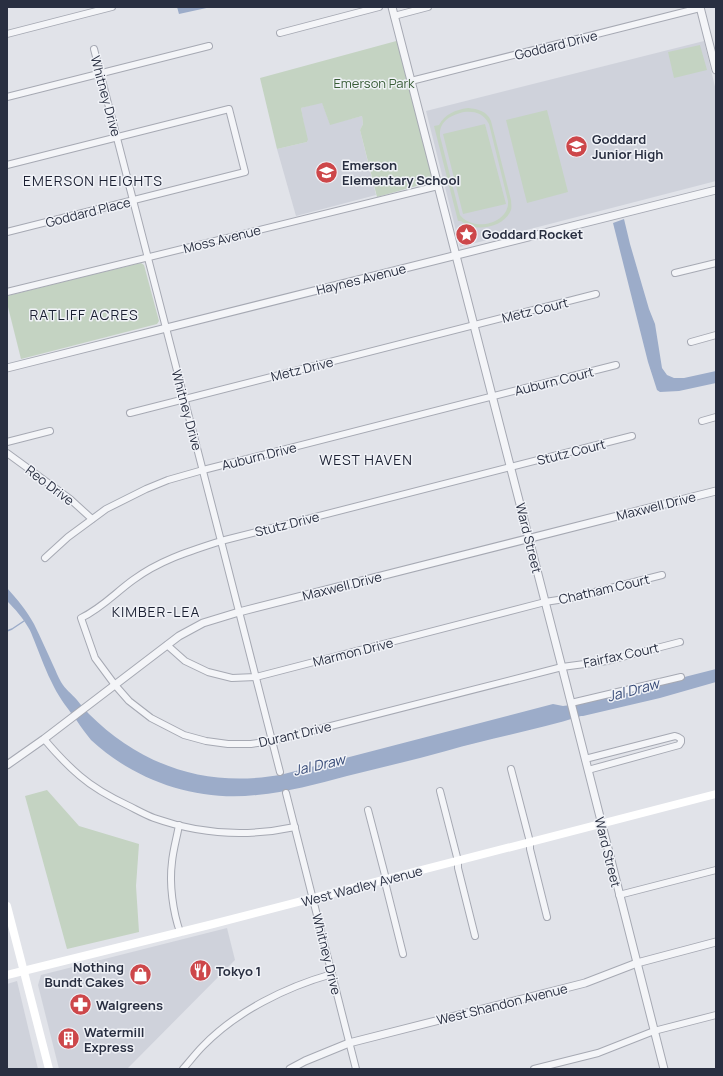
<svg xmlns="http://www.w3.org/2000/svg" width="723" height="1076" viewBox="0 0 723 1076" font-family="Manrope,sans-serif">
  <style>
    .built { fill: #cfd2db }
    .green { fill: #c4d3c2; fill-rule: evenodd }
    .water { fill: #9cacc9 }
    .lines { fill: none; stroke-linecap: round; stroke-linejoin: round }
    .stream { stroke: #9cacc9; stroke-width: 1.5 }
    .minor-casing { stroke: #a6a9b3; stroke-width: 8 }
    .tertiary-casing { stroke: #a6a9b3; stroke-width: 9 }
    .minor { stroke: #f4f5f8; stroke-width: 6 }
    .tertiary { stroke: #f4f5f8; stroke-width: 7 }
    .secondary { stroke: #fff; stroke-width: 8 }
    .labels { text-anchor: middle; stroke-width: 3; stroke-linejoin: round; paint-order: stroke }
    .street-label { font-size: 13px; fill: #292f41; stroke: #f0f2f7 }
    .park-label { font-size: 13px; fill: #395d37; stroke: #f0f2f7 }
    .poi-label { font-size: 13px; font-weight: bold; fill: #292f41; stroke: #f0f2f7; text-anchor: start }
    .neighbourhood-label { font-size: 14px; letter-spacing: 1px; fill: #1b2032; stroke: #f0f2f7 }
    .water-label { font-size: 14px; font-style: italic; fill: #344875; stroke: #f0f2f7 }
  </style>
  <rect width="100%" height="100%" fill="#e1e3e9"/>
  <!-- built -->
  <g class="built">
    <path d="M704 41 716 91V181L460 247 426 111Z"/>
    <path d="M322 102 330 124 362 116 363 124 360 130 376 195 296 216 277 149 307 142 301 108Z"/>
    <path d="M227 928 235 960 127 1069H59L38 985 41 975Z"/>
    <path d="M17 981 38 1069H7V984Z"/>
  </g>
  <!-- green -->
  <g class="green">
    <path d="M400 40 438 186 431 182 377 197 360 130 363 124 362 116 330 125 322 103 301 108 304 123 308 140 307 141V142L277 149 260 78Z"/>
    <path d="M700 45 707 70 674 78 668 52Z"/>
    <path d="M468 108C478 109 487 111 491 121L511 200C511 203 512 207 511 210 504 228 474 233 461 221H458L434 126 439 125C445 114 455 110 468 108ZM464 112C475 111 483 113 489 124L508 201C510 223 474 233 460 215L440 136C439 121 451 115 464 112Z"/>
    <path d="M547 110 568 192 527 203 506 120Z"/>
    <path d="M485 124 506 204 463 214 443 134Z"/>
    <path d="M141 263 144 265 159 321 157 324 21 359 7 303V296L87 276Z"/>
    <path d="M47 790 79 826 139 844 136 886 139 932 67 949 25 796Z"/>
  </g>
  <!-- water -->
  <g class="water">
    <path d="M177 7H211L179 14Z"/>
    <path d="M624 219 630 244 649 309 655 324 662 368 667 375 674 378H684L716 371V383L679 391 660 392 657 390 648 362 613 223Z"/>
    <path d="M7 588C17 599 27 611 34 624 41 638 47 652 53 665 56 671 58 677 61 682 65 689 72 694 77 700 81 705 85 710 89 714 142 767 210 789 284 774L553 704 563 706 578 704 716 669V682L660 698 583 716H581C537 730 491 738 446 751 413 760 380 768 347 776 317 784 287 792 257 795 197 802 135 781 91 740 86 734 81 727 77 721 69 710 60 699 54 687 46 672 40 655 34 640 32 636 31 631 28 627 23 618 15 609 7 601Z"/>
  </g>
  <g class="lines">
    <!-- stream -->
    <path class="stream" d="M7 631 12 629 24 621"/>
    <defs>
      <g id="minor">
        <path d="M394 16 428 7"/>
        <path d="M280 33 379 7"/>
        <path d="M7 34 112 7"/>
        <path d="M94 49 221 541 280 772"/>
        <path d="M411 81 700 8"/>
        <path d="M7 97 209 46"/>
        <path d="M7 165 229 109 245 172 7 232"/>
        <path d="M675 273 716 263"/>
        <path d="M7 292 438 186"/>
        <path d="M691 342 716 335"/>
        <path d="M130 413 596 294"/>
        <path d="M702 421 716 417"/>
        <path d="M632 436 221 541C190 551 160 560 133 580 115 593 102 608 81 618L95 658 115 685 129 701 151 718 184 735 206 741 228 744H251L272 741 562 667 607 661 680 642"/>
        <path d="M7 442 50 431"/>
        <path d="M7 453 70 499 92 519"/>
        <path d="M45 558 68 537 106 509 146 489 168 480 203 470 616 365"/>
        <path d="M167 645 185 661 208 672 232 678 256 677 545 602 571 598 662 575"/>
        <path d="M571 703 681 677"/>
        <path d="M44 739C55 752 67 765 80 776 95 789 112 798 129 806 137 810 146 815 154 818 199 834 248 837 295 827"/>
        <path d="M585 759 675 736 678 737 681 739V742L679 745 588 770"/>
        <path d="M511 769 530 842V849L547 917"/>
        <path d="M440 791 458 861V868L475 936"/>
        <path d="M286 793 356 1069"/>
        <path d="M368 810 386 879V886L403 954"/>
        <path d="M179 825C177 837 173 850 172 862 169 884 173 912 180 932"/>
        <path d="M619 895 716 870"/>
        <path d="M183 1069C190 1061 196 1053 203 1046 237 1011 286 987 332 974"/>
        <path d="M534 1069 598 1053 654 1031 716 1015"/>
      </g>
      <g id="tertiary">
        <path d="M392 7 565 679 664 1069"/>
        <path d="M700 7 716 70"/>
        <path d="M7 368 716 190"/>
        <path d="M7 765 44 739 179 636 203 623 239 612 716 491"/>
        <path d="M290 1069 305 1061 349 1043 585 983 637 963 716 942"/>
      </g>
    </defs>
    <!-- minor casing -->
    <use href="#minor" class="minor-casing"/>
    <!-- tertiary casing -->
    <use href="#tertiary" class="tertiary-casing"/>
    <!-- minor -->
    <use href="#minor" class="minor"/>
    <!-- tertiary -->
    <use href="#tertiary" class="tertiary"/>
    <!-- secondary -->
    <g class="secondary">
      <path d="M7 906 49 1069"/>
      <path d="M7 975 213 924 716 794"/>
    </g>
  </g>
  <!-- icons -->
  <defs>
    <symbol id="school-disc" viewBox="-11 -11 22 22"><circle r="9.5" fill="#cd474a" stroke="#f0f2f7"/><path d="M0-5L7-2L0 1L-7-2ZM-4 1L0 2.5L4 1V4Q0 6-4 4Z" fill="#fff"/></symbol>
    <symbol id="sight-disc" viewBox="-11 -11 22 22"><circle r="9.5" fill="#cd474a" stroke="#f0f2f7"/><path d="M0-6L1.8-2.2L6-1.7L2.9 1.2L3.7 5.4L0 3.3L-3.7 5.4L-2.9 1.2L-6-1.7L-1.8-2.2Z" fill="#fff"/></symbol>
    <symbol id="restaurant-disc" viewBox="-11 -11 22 22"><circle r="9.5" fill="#cd474a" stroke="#f0f2f7"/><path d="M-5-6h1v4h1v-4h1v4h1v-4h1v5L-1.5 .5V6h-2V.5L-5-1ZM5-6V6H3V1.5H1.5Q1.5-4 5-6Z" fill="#fff"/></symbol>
    <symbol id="shop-disc" viewBox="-11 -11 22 22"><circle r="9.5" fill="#cd474a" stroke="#f0f2f7"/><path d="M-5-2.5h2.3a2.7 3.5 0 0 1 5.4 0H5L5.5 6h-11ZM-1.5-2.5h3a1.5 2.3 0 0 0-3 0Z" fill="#fff"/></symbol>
    <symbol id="pharmacy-disc" viewBox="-11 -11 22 22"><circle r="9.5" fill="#cd474a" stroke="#f0f2f7"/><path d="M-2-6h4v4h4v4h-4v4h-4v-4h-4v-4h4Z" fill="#fff"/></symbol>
    <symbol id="building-disc" viewBox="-11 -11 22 22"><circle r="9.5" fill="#cd474a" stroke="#f0f2f7"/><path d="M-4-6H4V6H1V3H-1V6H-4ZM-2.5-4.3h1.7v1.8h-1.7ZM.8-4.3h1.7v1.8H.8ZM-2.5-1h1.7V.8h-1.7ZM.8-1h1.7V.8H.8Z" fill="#fff"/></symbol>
  </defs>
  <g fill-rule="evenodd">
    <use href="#school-disc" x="564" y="134" width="25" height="25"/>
    <use href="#school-disc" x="314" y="160" width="25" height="25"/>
    <use href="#sight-disc" x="454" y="222" width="25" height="25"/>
    <use href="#restaurant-disc" x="188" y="958" width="25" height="25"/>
    <use href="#shop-disc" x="128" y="962" width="25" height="25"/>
    <use href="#pharmacy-disc" x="68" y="992" width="25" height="25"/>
    <use href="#building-disc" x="56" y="1026" width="25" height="25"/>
  </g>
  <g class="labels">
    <!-- street labels -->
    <g class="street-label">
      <text transform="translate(556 45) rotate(-14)" y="5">Goddard Drive</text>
      <text transform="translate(106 96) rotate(75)" y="5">Whitney Drive</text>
      <text transform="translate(88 212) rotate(-14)" y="5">Goddard Place</text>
      <text transform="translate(222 239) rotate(-14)" y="5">Moss Avenue</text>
      <text transform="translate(361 279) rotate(-14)" y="5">Haynes Avenue</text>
      <text transform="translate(535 310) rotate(-14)" y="5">Metz Court</text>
      <text transform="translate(302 369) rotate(-14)" y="5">Metz Drive</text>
      <text transform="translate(554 381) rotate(-14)" y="5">Auburn Court</text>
      <text transform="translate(187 410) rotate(75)" y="5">Whitney Drive</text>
      <text transform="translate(571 452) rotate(-14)" y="5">Stutz Court</text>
      <text transform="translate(259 456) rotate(-14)" y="5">Auburn Drive</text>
      <text transform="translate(50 485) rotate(37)" y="5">Reo Drive</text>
      <text transform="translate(656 506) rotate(-14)" y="5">Maxwell Drive</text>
      <text transform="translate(287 524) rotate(-14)" y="5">Stutz Drive</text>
      <text transform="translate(529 538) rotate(76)" y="5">Ward Street</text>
      <text transform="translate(342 586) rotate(-14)" y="5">Maxwell Drive</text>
      <text transform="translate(604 589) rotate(-13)" y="5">Chatham Court</text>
      <text transform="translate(353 652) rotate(-14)" y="5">Marmon Drive</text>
      <text transform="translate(621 655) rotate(-12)" y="5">Fairfax Court</text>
      <text transform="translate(295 734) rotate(-13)" y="5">Durant Drive</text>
      <text transform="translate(608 852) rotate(76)" y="5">Ward Street</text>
      <text transform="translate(362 886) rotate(-15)" y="5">West Wadley Avenue</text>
      <text transform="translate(327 954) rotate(76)" y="5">Whitney Drive</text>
      <text transform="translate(502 1004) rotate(-14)" y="5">West Shandon Avenue</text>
    </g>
    <!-- park labels -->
    <g class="park-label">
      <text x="374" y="88">Emerson Park</text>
    </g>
    <!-- poi labels -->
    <g class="poi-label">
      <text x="592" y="144">Goddard<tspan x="592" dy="15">Junior High</tspan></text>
      <text x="342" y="170">Emerson<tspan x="342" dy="15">Elementary School</tspan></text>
      <text x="482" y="239">Goddard Rocket</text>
      <text x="124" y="972" text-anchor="end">Nothing<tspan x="124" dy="15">Bundt Cakes</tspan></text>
      <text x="216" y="976">Tokyo 1</text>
      <text x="96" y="1010">Walgreens</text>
      <text x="84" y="1037">Watermill<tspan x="84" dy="15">Express</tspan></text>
    </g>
    <!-- neighbourhood labels -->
    <g class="neighbourhood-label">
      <text x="93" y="186">EMERSON HEIGHTS</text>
      <text x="84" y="320">RATLIFF ACRES</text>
      <text x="366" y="465">WEST HAVEN</text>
      <text x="156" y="617">KIMBER-LEA</text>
    </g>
    <!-- water labels -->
    <g class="water-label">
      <text transform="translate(633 690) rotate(-15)" y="5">Jal Draw</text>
      <text transform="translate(319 765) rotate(-13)" y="5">Jal Draw</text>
    </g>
  </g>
  <!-- border -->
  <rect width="723" height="1076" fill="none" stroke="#292f41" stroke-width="16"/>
</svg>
